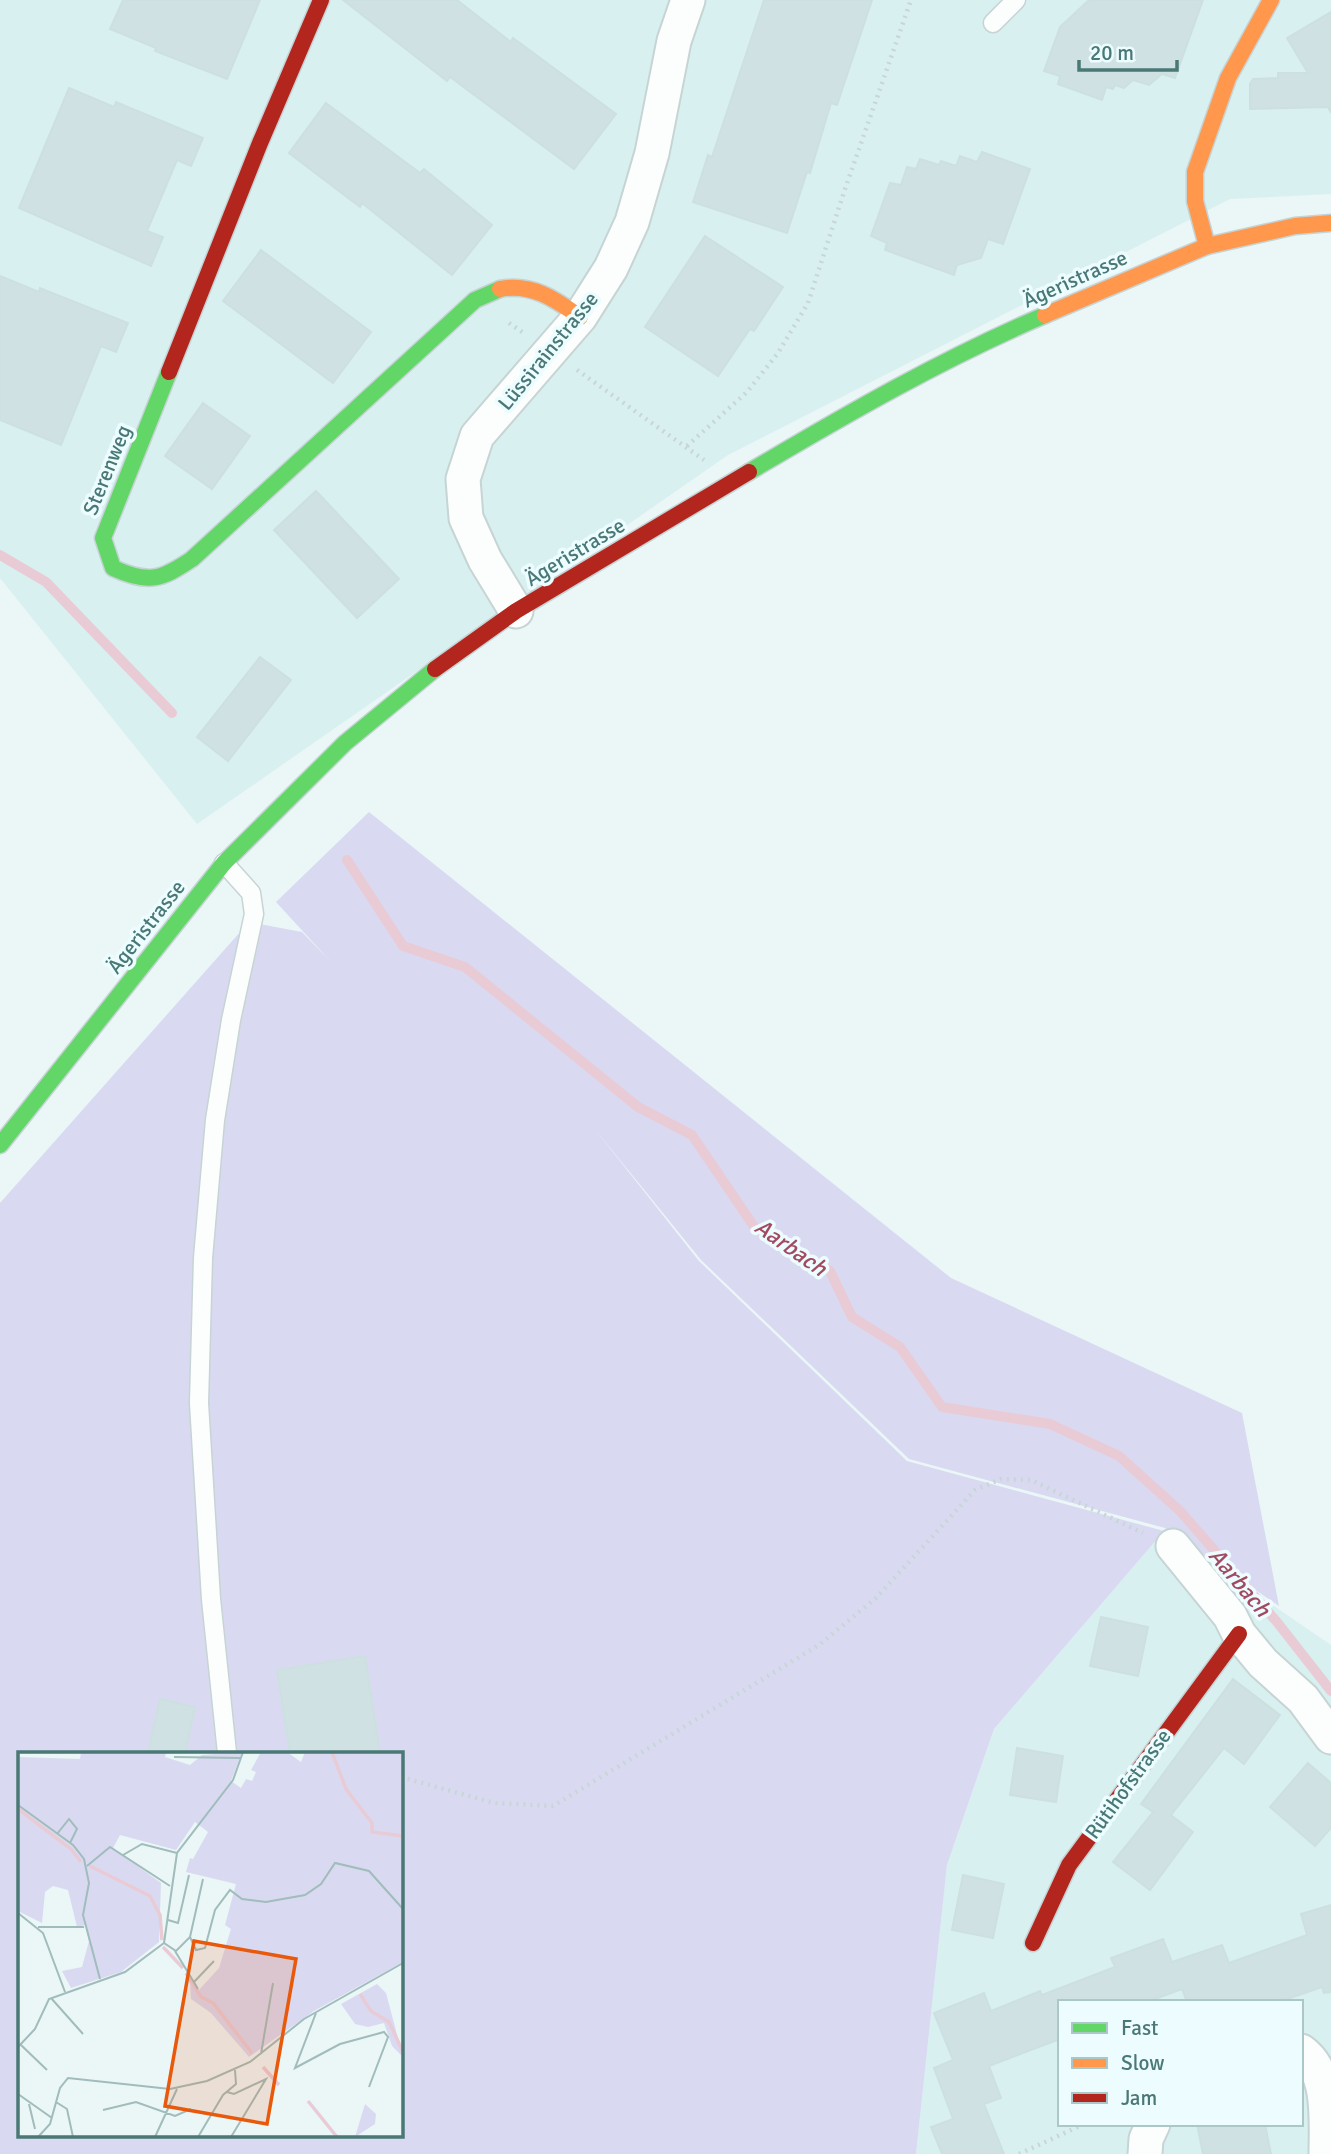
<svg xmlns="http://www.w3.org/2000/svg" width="1331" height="2154" viewBox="0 0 1331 2154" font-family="Signika,sans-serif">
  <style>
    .residential { fill: #d9f0f1; fill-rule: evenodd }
    .green { fill: #d9daf1; fill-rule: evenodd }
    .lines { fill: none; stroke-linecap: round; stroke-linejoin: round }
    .stream { stroke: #e9cbd5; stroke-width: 10 }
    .building { fill: #cfe1e2; stroke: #cde0e0; stroke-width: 2 }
    .lane-casing { stroke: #c7d4d4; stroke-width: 21 }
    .street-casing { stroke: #c7d4d4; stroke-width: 37 }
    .fast-casing { stroke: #c5d3d4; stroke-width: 19 }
    .slow-casing { stroke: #c5d3d4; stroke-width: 19 }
    .jam-casing { stroke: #c5d3d4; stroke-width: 19 }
    .path { stroke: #c8d6d6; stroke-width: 4.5; stroke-dasharray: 2 5; stroke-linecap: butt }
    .lane { stroke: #fcfefe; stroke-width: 18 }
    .street { stroke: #fcfefe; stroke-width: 33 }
    .fast { stroke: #63d668; stroke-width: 16 }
    .slow { stroke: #ff974d; stroke-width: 16 }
    .jam { stroke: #b3261e; stroke-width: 16 }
    .labels { text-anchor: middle; stroke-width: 7; stroke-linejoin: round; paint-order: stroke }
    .street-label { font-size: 21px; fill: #497875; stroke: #ecfcff }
    .water-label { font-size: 23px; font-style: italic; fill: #a24a60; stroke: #ecfcff }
    .inset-river { fill: none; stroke: #e9cbd5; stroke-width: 3.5 }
    .inset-road { fill: none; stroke: #a0bcbb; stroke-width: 2 }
    .view { fill: #e8590c; fill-opacity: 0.15; stroke: #e8590c; stroke-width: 3.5 }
    .inset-edge { fill: none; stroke: #497875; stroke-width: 3.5 }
  </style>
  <rect width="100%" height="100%" fill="#ebf6f7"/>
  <!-- residential -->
  <g class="residential">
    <path d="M0 0H1331V194L1230 199 728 455 197 824 0 578Z"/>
    <path d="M1164 1531 1331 1645V2154H916L947 1865 994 1729ZM1060 2002H1301V2124H1060Z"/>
  </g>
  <!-- green -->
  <path class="green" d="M369 812 951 1278 1242 1413 1279 1606 1165 1528 909 1459 701 1260 594 1128 699 1261 907 1461 1164 1531 994 1729 947 1865 916 2154H0V1203L249 922 302 932 332 963 276 902ZM19 1753H401V2135H19Z"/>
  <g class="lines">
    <!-- stream -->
    <g class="stream">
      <path d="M0 555 46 582 172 713"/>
      <path d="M347 860 403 946 465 967 638 1107 692 1135 755 1228 830 1271 852 1317 900 1347 942 1407 1050 1424 1119 1456 1180 1511 1277 1622 1331 1691"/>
    </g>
  </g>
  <!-- building -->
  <g class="building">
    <path d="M123 0H260L227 79 155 51 156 48 110 29Z"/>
    <path d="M343 0H457L511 42 513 38 616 114 574 169 450 77 447 81Z"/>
    <path d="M764 0H872L837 105 831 103 810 173 807 172 787 233 693 202 708 155 712 157Z"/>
    <path d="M1089 0H1203L1175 78 1162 74 1149 85 1133 80 1124 88 1115 85 1113 89 1106 87 1102 100 1058 84 1060 76 1044 71 1060 27Z"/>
    <path d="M1331 12V113L1328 107 1250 109V84L1253 79 1278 78V73H1308L1287 38Z"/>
    <path d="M69 88 114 107 116 102 203 138 191 166 177 160 147 231 163 237 151 266 19 208Z"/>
    <path d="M326 103 420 173 424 169 492 225 452 275 362 203 360 207 289 153Z"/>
    <path d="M982 152 1030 169 1003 244 988 239 981 258 957 265 954 275 885 250 887 243 871 236 890 183 901 185 907 167 916 169 920 159 939 165 941 161 956 166 960 156 977 162Z"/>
    <path d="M705 236 783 287 754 331 750 329 718 376 645 327Z"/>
    <path d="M261 250 371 332 333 383 223 301Z"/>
    <path d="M0 276 39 292 40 288 128 323 116 352 101 346 61 445 0 420Z"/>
    <path d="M203 403 250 436 212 489 165 456Z"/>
    <path d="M316 491 399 579 357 618 274 530Z"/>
    <path d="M260 657 291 680 228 761 197 737Z"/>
    <path d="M1101 1617 1148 1627 1138 1676 1090 1666Z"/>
    <path d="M365 1656 380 1753H290L277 1670Z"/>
    <path d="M1233 1679 1280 1715 1244 1764 1224 1748 1171 1815 1193 1832 1150 1890 1113 1862 1153 1812 1141 1804Z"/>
    <path d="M160 1699 195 1707 185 1753H148Z"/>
    <path d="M1017 1748 1063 1756 1056 1802 1010 1795Z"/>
    <path d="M1308 1763 1331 1783V1828L1315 1846 1270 1807Z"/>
    <path d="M963 1875 1004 1884 993 1938 952 1930Z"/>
    <path d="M1331 1905V1992L1324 1993 1322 1987 1279 2002H1187L1182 1989 1147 2002H1060V2039L989 2066 1001 2098 984 2104 1004 2154H942L931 2127 953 2119 934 2068 953 2060 934 2013 984 1993 991 2011 1040 1991 1042 1995 1115 1967 1111 1958 1163 1939 1172 1962 1222 1945 1229 1963 1307 1935 1301 1914Z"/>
    <path d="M1197 2124H1265L1271 2154H1203Z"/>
  </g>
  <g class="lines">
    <defs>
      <g id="lane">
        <path d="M993 23 1016 0"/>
        <path d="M224 863 251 893 254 914 231 1020 215 1120 203 1258 199 1403 211 1599 227 1753"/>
      </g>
      <g id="street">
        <path d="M516 611 485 560 466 518 463 479 477 436 580 317 611 268 632 222 652 153 674 41 688 0"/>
        <path d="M1173 1546 1230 1616 1239 1634 1263 1663 1303 1699 1331 1737"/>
        <path d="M1301 2051C1331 2072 1326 2120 1326 2154"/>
        <path d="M1145 2154 1146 2139 1153 2124"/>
      </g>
      <g id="fast">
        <path d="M169 372 103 538 113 568C148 584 161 580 192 559L475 300 500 289"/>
        <path d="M749 472C845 415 942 359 1045 315"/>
        <path d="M0 1145 224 863 345 743 435 669"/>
      </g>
      <g id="slow">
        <path d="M1207 246 1195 201V172L1228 78 1271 0"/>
        <path d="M500 289C532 283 555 299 580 317"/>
        <path d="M1045 315 1207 246 1295 226 1331 223"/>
      </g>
      <g id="jam">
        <path d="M169 372 260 143 321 0"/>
        <path d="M435 669 516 611 749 472"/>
        <path d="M1033 1943 1069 1865 1239 1634"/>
      </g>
    </defs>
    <!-- lane casing -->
    <use href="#lane" class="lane-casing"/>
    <!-- street casing -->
    <use href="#street" class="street-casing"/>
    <!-- fast casing -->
    <use href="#fast" class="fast-casing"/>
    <!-- slow casing -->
    <use href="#slow" class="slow-casing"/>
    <!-- jam casing -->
    <use href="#jam" class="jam-casing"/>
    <!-- path -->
    <g class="path">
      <path d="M509 323 525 334"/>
      <path d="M577 370 704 460"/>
      <path d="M687 446 747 392 778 353 808 303 844 192 911 0"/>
      <path d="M401 1777 494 1803 553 1806 819 1645 876 1598 975 1490 1001 1479 1031 1480 1143 1533"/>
      <path d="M1019 2154 1084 2124"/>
    </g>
    <!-- lane -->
    <use href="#lane" class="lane"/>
    <!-- street -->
    <use href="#street" class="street"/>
    <!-- fast -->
    <use href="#fast" class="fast"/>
    <!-- slow -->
    <use href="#slow" class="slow"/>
    <!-- jam -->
    <use href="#jam" class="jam"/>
  </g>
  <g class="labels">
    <!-- street labels -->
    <g class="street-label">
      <text transform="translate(1075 279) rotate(-24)" y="7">Ägeristrasse</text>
      <text transform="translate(548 351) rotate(-51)" y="7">Lüssirainstrasse</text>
      <text transform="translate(107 470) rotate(-68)" y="7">Sterenweg</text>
      <text transform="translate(575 552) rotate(-31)" y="7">Ägeristrasse</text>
      <text transform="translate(146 927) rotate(-52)" y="7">Ägeristrasse</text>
      <text transform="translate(1128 1784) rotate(-54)" y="7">Rütihofstrasse</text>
    </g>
    <!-- water labels -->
    <g class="water-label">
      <text transform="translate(791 1247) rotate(35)" y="8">Aarbach</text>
      <text transform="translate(1240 1582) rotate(50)" y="8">Aarbach</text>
    </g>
  </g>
  <!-- overview -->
  <g transform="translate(18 1752)">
    <rect width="385" height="385" fill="#ebf6f7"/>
    <path d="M63 0H148L147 5 172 13 184 3 224 0 213 29 223 36 228 27 234 29 238 20 233 18 243 0H269L283 10 287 0H385V210L296 259 231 305 193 261 173 247 172 231 180 239 201 216 213 177 207 173 218 132 168 120 172 106 175 107 190 80 177 70 158 98 102 83 95 96 143 131 141 190 103 220 53 236 44 219 64 215 71 189 67 173 59 175 50 138 35 134 27 140 24 171 0 159V5L62 7ZM359 232 368 241 385 305 374 294 366 271 350 275 337 272 323 252ZM347 352 358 362 357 372 337 385Z" fill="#d9daf1"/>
    <path class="inset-river" d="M314 0 328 37 354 71V80L385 84M0 57 53 97 63 110M72 114 132 144 142 163 144 188M145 195 165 216M168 221 183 245 195 251 234 301M342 242 353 259 371 270 385 300M245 315 261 333M290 349 319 385"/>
    <path class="inset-road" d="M156 5 223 6M0 53 55 93 66 107 71 131 65 163 82 227M39 82 51 67 59 77 52 91M105 103 124 92 159 101M69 114 92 95 152 134M0 161 25 181 47 240M150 168 160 171 171 123M20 175H66M172 185 178 198 187 196 197 158 212 138 224 147 248 150 287 143 303 132 317 111 351 119 385 157M146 191 159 101 215 28 225 0M146 191 158 199 172 185 185 127M157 199 180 237M176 230 196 209M33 246 65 282M298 261 277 316 322 292 366 280 370 285 351 335M3 293 29 318M0 295 17 277 31 247 107 220 146 191M243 302 255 231M209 340 216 342 248 327 213 385M0 342 34 366M38 350 49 357 55 385M11 352 17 377M85 358 118 350 157 364 173 357M20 385 32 372 42 336 50 326 152 337 189 329 232 310 286 267 385 211M137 385 159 337M180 385 205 343 218 332 217 318"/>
    <path class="view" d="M176 189 278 207 249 372 147 354Z"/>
    <rect width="385" height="385" class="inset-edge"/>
  </g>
  <!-- legend -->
  <rect x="1058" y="2000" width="245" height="126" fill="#ecfcff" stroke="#abc7c8" stroke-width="2"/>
  <rect x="1072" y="2023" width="35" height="10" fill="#63d668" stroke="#abc7c8" stroke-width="2"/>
  <text x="1121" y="2035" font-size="21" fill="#497875">Fast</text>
  <rect x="1072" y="2058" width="35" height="10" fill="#ff974d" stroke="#abc7c8" stroke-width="2"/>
  <text x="1121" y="2070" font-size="21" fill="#497875">Slow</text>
  <rect x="1072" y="2093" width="35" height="10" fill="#b3261e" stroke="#abc7c8" stroke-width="2"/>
  <text x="1121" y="2105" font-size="21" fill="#497875">Jam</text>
  <!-- scale -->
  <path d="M1079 60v10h98v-10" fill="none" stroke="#497875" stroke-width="3.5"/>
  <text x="1090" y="60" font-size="21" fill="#497875" stroke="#ecfcff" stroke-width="5" paint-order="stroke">20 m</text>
</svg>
